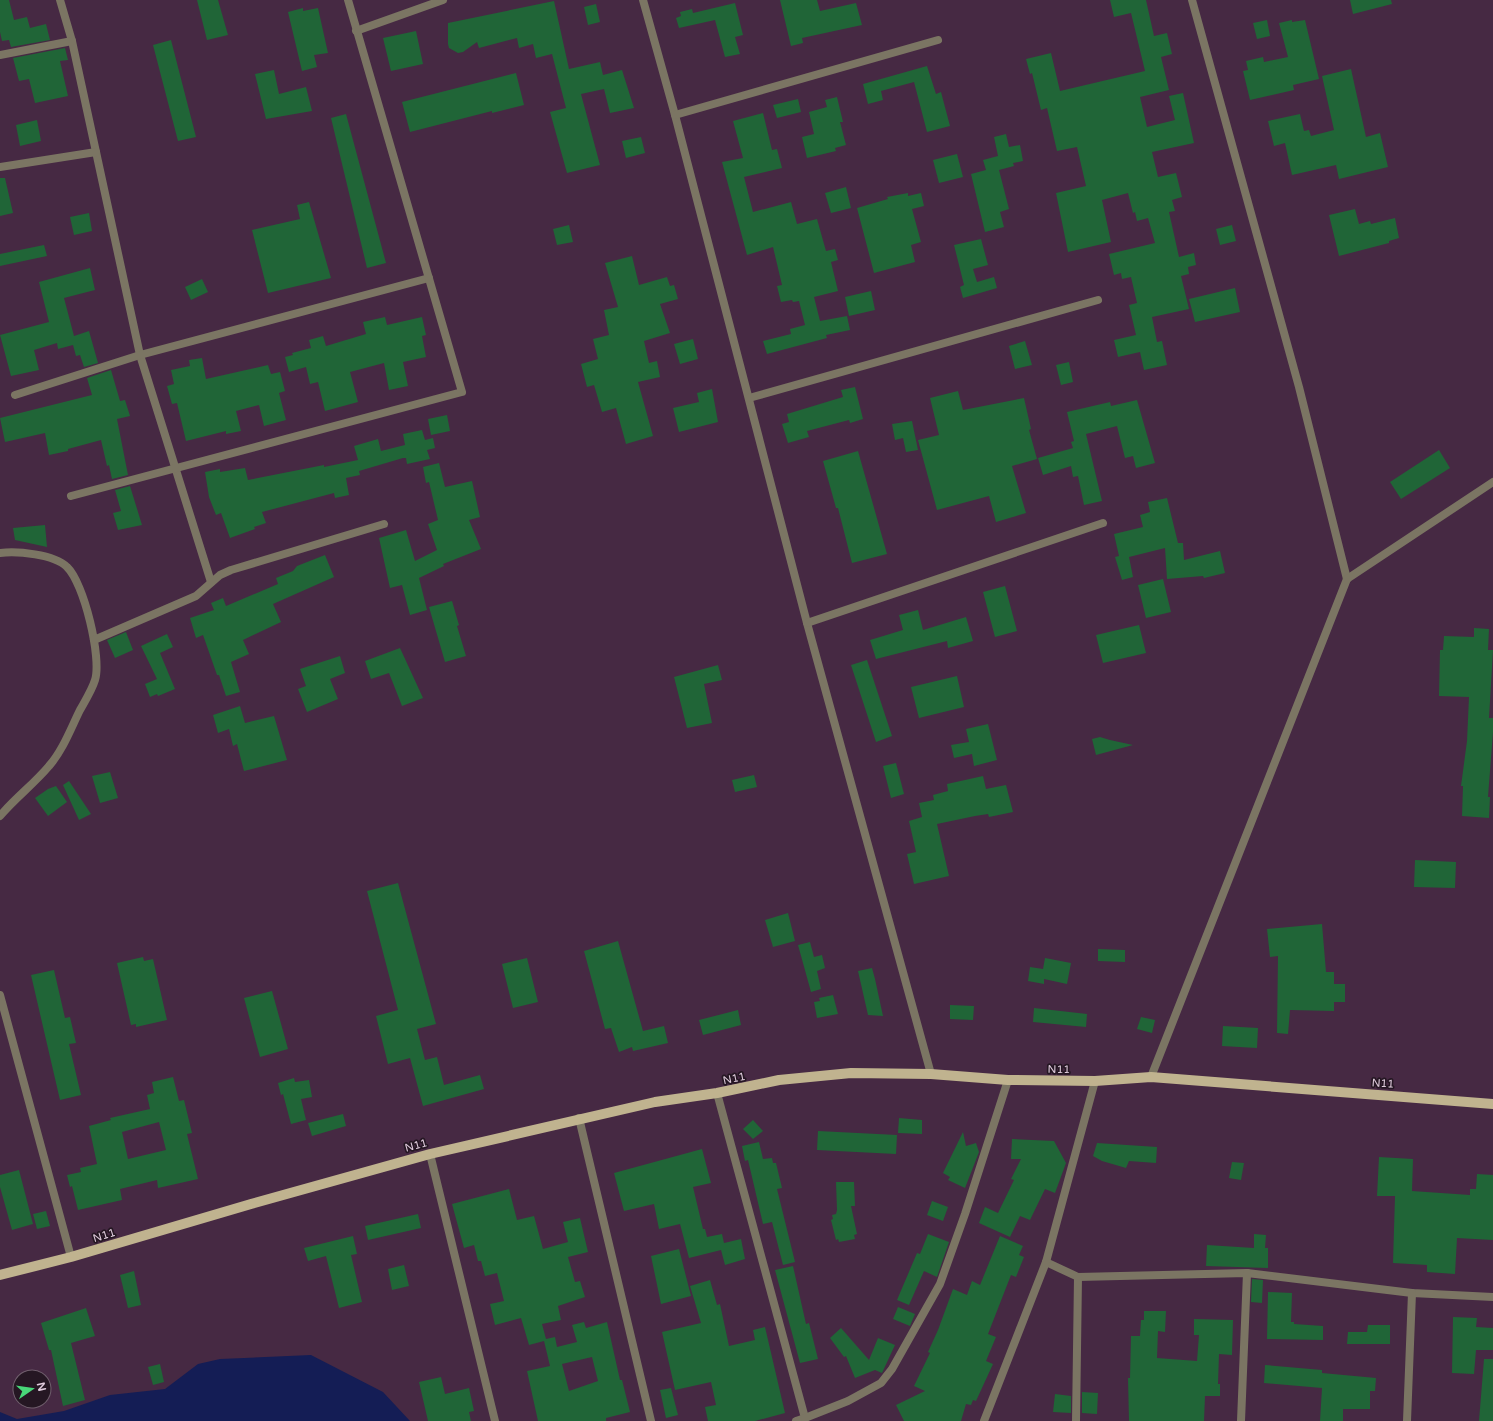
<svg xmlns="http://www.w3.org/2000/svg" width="1493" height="1421" viewBox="0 0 1493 1421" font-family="'Varela Round',sans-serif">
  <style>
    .water { fill: #141d55 }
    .building { fill: #206537; fill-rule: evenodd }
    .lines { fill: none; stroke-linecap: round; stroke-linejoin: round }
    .minor { stroke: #7b7563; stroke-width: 8 }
    .tertiary { stroke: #7b7563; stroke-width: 8 }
    .primary { stroke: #c0b38f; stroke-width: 10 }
    .labels { text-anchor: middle; stroke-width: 3.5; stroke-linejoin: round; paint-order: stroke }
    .street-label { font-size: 11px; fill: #e0ccdd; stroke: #251723 }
  </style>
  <rect width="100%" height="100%" fill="#462943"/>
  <!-- water -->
  <path class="water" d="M311 1355 383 1392 410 1421H0V1412L17 1419 64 1411 110 1395 165 1389 198 1364 220 1359Z"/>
  <!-- building -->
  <g class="building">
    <path d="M0 0H9L14 20 27 17 30 28 46 24 50 40 11 47 9 40 2 41 0 32Z"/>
    <path d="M197 0H218L228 35 207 40Z"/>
    <path d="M780 0H817L820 11 856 3 862 25 802 38 803 43 791 46Z"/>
    <path d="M1110 0H1146L1154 36 1167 33 1172 54 1161 57 1169 90 1140 97 1147 127 1175 120 1169 96 1183 93 1194 143 1152 152 1158 177 1176 173 1182 197 1172 200 1175 211 1169 212 1179 257 1194 253 1196 265 1188 267 1189 274 1181 276 1189 309 1152 317 1157 342 1162 341 1167 365 1144 370 1140 352 1118 357 1114 340 1136 335 1129 305 1137 303 1131 277 1122 279 1121 273 1114 275 1109 254 1155 243 1148 218 1137 221 1135 212 1133 213 1128 193 1102 200 1111 242 1068 252 1056 193 1086 186 1077 147 1057 151 1047 108 1041 110 1032 73 1030 74 1026 59 1051 53 1060 91 1145 71 1131 13 1114 17Z"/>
    <path d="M1350 0H1391L1392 4 1353 14Z"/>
    <path d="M554 1 569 69 600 62 603 75 622 70 634 108 610 113 604 89 581 94 600 165 567 173 550 112 566 108 552 54 536 58 533 44 519 48 517 38 479 48 477 42 463 52 458 53 449 48 448 44V23Z"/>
    <path d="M735 3 743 35 735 37 740 54 725 57 715 20 679 28 676 18 681 16 680 12 692 9 693 13Z"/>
    <path d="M596 4 600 22 588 25 584 7Z"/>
    <path d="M303 8V11L318 8 328 53 314 55 317 67 302 71 288 12Z"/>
    <path d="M1267 20 1270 36 1257 39 1253 23Z"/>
    <path d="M1292 20V22L1305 20 1319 79 1293 85 1294 90 1250 100 1243 71 1248 70 1246 61 1263 57 1264 62 1288 57 1279 23Z"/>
    <path d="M416 31 423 64 391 71 383 38Z"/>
    <path d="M171 40 196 137 178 141 153 45Z"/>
    <path d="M65 48 68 60 60 61 68 96 35 103 29 79 19 81 13 58Z"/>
    <path d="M927 66 936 94 941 92 950 126 927 132 914 82 881 91 883 100 868 104 863 84Z"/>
    <path d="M1351 69 1366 137 1380 133 1388 167 1339 179 1336 165 1292 175 1285 143 1274 146 1268 121 1300 114 1304 131 1309 130 1311 136 1334 130 1322 76Z"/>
    <path d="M274 70 279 94 306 87 312 111 266 119 255 74Z"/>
    <path d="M516 73 524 105 492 113V111L410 132 402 102Z"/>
    <path d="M837 97 843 122H840L846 145 835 148 836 151 807 158 802 137 814 134 809 112 827 107 825 100Z"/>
    <path d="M798 99 801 112 777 118 773 105Z"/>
    <path d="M763 113 772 150 777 149 782 168 744 177 753 212 791 202 797 224 817 219 826 251 835 249 838 260 831 262 838 291 814 297 820 321 847 316 850 330 826 335 827 338 767 354 763 341 791 334 790 329 805 325 799 301 793 302 792 300 781 302 777 286 782 285 773 247 747 255 722 162 743 158 733 121Z"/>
    <path d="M346 114 386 263 367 268 331 118Z"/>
    <path d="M37 120 41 141 20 146 16 125Z"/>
    <path d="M1006 134 1009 147 1020 145 1023 161 1013 163 1014 166 999 170 1009 209 1000 212 1004 227 985 232 971 174 986 170 983 160 998 156 994 137Z"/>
    <path d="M641 137 645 153 626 158 622 141Z"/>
    <path d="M957 154 963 177 939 183 933 160Z"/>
    <path d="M0 178H5L13 213 0 216Z"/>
    <path d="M846 187 851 208 831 213 825 193Z"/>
    <path d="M908 193V196L921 193 924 206 912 209 921 242 911 245 915 262 874 273 857 208 888 199 887 197Z"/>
    <path d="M309 202 331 278 268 293 252 230 300 219 297 205Z"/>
    <path d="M1355 209 1359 224 1370 221 1371 224 1395 218 1399 238 1389 241V243L1339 256 1329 215Z"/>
    <path d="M89 213 92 231 74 235 70 217Z"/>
    <path d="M569 225 573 242 557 245 553 229Z"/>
    <path d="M1232 225 1236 241 1220 245 1216 229Z"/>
    <path d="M981 239 988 265 973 269 977 282 994 277 997 288 963 298 960 287 964 285 954 245Z"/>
    <path d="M44 245 47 256 0 266V254Z"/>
    <path d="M632 256 639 285 667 277 670 286 674 285 678 299 660 304 670 333 644 341 649 363 657 361 660 377 638 382 653 436 626 444 616 408 602 412 594 385 587 387 581 364 598 359 593 339 609 335 604 310 618 307 605 263Z"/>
    <path d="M90 268 95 290 64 298 74 336 89 331 98 363 84 367 80 355 76 356 73 345 58 349 57 343 34 350 39 370 11 376 0 335 49 322 39 282Z"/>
    <path d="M202 279 208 292 191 300 185 287Z"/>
    <path d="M1235 288 1240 312 1195 322 1189 299Z"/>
    <path d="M871 291 875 310 849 316 845 297Z"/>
    <path d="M385 317 387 325 422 317 426 335 422 336 426 357 403 362 408 386 389 390 384 363 350 372 358 402 325 411 318 382 310 384 306 367 289 372 285 357 293 355 292 353 311 348 309 340 323 336 326 346 366 334 363 322Z"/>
    <path d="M693 339 698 359 680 364 674 344Z"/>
    <path d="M1025 341 1032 365 1015 369 1009 346Z"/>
    <path d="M202 358 206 379 268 365 271 374 280 372 285 391 279 393 286 420 264 426 259 405 236 411 241 431 226 434V431L186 441 177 403 172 404 167 386 174 384 171 370 190 366 189 360Z"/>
    <path d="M1069 362 1073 382 1061 385 1056 365Z"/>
    <path d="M111 370 120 401 125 400 130 416 117 419 128 475 112 479 109 465 107 466 101 440 68 449V451L49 455 45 433 5 442 0 418 92 395 87 378Z"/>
    <path d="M855 387 863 419 850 423 849 420 807 431 809 437 788 443 782 424 789 422 787 414 843 397 841 390Z"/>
    <path d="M712 389 718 422 679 432 673 408 699 402 697 393Z"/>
    <path d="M958 391 963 410 1024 398 1031 429 1029 430 1037 459 1012 466 1026 513 996 522 989 496 937 510 918 440 939 435 930 398Z"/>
    <path d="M1137 400 1155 463 1136 468 1133 456 1125 458 1117 426 1086 434 1102 501 1084 505 1078 476 1073 477 1071 466 1043 475 1038 458 1073 448 1071 442 1074 441 1067 412 1110 402 1111 406Z"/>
    <path d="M447 415 450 431 431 435 428 419Z"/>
    <path d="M912 421 918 450 906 452 903 438 895 440 892 424Z"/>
    <path d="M422 430 425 440 433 438 435 448 427 450 430 459 407 464 406 458H403L359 471 360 475 346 478 349 495 335 498 334 493 262 512 266 523 254 527 255 529 230 538 221 513 216 515 209 497 205 472 220 469V472L245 468 248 480 324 465V467L358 460 354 446 378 439 381 451 405 445 403 434Z"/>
    <path d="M1439 450 1450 468 1401 499 1390 482Z"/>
    <path d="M858 451 887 554 852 563 838 508H836L823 461Z"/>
    <path d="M439 463 445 487 472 481 480 517 469 520 481 549 443 564 444 566 419 578 427 610 410 615 402 585 390 588 379 538 406 530 415 561 437 550 428 524 438 520 429 482 426 483 423 467Z"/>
    <path d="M130 486 142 525 118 530 113 513 121 511 115 490Z"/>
    <path d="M1167 498 1178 543H1183L1184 560 1220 551 1225 573 1204 578 1203 576 1167 579 1165 548 1129 557 1133 577 1122 580 1115 557 1119 556 1114 534 1143 527 1140 515 1150 512 1148 502Z"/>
    <path d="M45 525 47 547 15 540 13 528Z"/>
    <path d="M325 555 334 577 273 604 281 622 243 640 249 654 231 662 240 692 226 696 219 675H217L203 635 196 638 190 618 214 610 211 603 223 598 226 606 278 584 276 578 293 571 297 566Z"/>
    <path d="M1163 579 1171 612 1146 618 1138 585Z"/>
    <path d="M1005 586 1017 631 995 637 983 592Z"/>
    <path d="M452 601 459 625 457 626 466 656 445 662 429 607Z"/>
    <path d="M918 610 923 630 966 617 973 641 948 648 947 641 876 659 870 640 903 630 899 615Z"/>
    <path d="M1139 625 1146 653 1103 663 1096 635Z"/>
    <path d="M1474 628 1489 629 1488 650H1493L1489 718H1493V732L1488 797H1490L1489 818 1462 816 1463 786H1461L1467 741 1469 697 1439 696 1440 650H1443L1444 636 1474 637Z"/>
    <path d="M126 632 133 650 115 658 107 640Z"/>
    <path d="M167 634 173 647 160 653 175 689 158 696 157 694 150 697 145 684 157 679 141 646Z"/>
    <path d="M400 648 423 698 402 706 389 673 371 679 365 661Z"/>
    <path d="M340 656 345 673 330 679 338 699 307 712 298 689 306 686 300 669Z"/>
    <path d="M867 660 892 736 876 742 851 665Z"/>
    <path d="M718 665 722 680 704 684 712 723 687 728 674 677Z"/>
    <path d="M957 676 964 707 919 718 911 687Z"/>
    <path d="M240 706 245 723 274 716 287 760 244 771 237 744 233 746 229 729 218 733 213 715Z"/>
    <path d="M988 724 997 760 974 766 972 754 954 758 951 745 969 742 966 729Z"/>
    <path d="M1100 737 1110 740 1133 745 1096 755 1092 739Z"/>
    <path d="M896 763 904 794 891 798 883 766Z"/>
    <path d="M110 772 118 798 100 803 92 776Z"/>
    <path d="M754 775 757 787 735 792 732 780Z"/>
    <path d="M983 776 986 789 1006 785 1013 812 989 817 988 814 975 816 937 824 949 876 914 884 907 854 916 852 909 821 922 817 919 803 934 800 933 795 948 791 947 784Z"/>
    <path d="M69 781 91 814 79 820 63 785Z"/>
    <path d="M56 786 67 802 48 816 35 798 48 789Z"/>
    <path d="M1415 860 1456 862 1455 888 1414 887Z"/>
    <path d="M398 883 436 1024 417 1029 425 1060 437 1057 444 1085 480 1075 484 1089 423 1106 410 1058 388 1064 376 1016 398 1010 367 891Z"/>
    <path d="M788 913 795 941 773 947 765 920Z"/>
    <path d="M1322 924 1326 972H1334V984H1345V1002H1334V1011L1290 1010 1288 1034 1277 1033 1278 956 1270 957 1267 929Z"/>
    <path d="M618 941 643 1031 664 1026 668 1043 633 1051 632 1047 619 1052 611 1028 605 1029 584 951Z"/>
    <path d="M810 942 814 957 822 955 825 968 817 971 821 989 811 992 798 945Z"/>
    <path d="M1098 949 1125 950V962L1098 961Z"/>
    <path d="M143 957 144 961 153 959 167 1020 136 1027V1024L131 1025 117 963Z"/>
    <path d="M527 958 538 1002 513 1008 502 964Z"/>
    <path d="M1045 958 1071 963 1067 984 1044 979V984L1028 981 1030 967 1043 969Z"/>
    <path d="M872 968 875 979 883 1016 868 1015 858 971Z"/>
    <path d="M54 970 65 1018 70 1017 76 1043 69 1044 81 1095 60 1100 31 975Z"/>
    <path d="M272 991 288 1049 260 1057 244 998Z"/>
    <path d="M833 995 838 1014 817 1018 814 1002 820 1001 819 998Z"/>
    <path d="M950 1005 974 1006 973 1020 950 1019Z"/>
    <path d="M1034 1008 1087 1014 1086 1027 1033 1022Z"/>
    <path d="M738 1010 741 1025 703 1035 699 1020Z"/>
    <path d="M1141 1017 1155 1020 1152 1033 1137 1029Z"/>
    <path d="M1223 1026 1258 1028 1257 1048 1222 1046Z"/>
    <path d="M173 1077 179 1101 184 1100 192 1133 187 1134 198 1179 158 1188 157 1180 120 1189 122 1200 78 1210 72 1186 70 1187 67 1175 81 1172 80 1168 97 1164 89 1126 111 1120 110 1118 150 1109 147 1095 154 1093 152 1082ZM159 1122 166 1150 128 1159 122 1132Z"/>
    <path d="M294 1078 295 1082 309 1080 312 1097 301 1099 306 1120 291 1124 283 1094 281 1095 278 1083Z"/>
    <path d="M343 1114 346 1126 312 1136 308 1123Z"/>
    <path d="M899 1118 922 1120V1134L898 1133Z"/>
    <path d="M753 1120 763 1131 753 1139 743 1129Z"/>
    <path d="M818 1131 897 1135 896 1154 817 1150Z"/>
    <path d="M963 1132 966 1146 976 1143 979 1152 965 1188 948 1180 950 1177 943 1173Z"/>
    <path d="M1012 1139 1054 1141 1066 1163 1055 1193 1045 1189 1030 1220 1020 1216 1010 1237 979 1223 985 1207 998 1213 1014 1180 1011 1179 1021 1159H1011Z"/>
    <path d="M759 1142 763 1159 772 1158 773 1163H776L782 1188 777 1189 795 1262 783 1265 772 1222 763 1224 748 1160 745 1161 742 1146Z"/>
    <path d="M1097 1143 1157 1147 1156 1163 1129 1161 1126 1168 1102 1161 1093 1156Z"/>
    <path d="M702 1149 711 1183 693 1187 703 1229H705L707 1237 722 1234 724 1243 741 1239 745 1259 725 1265 721 1250 689 1258 680 1224 659 1229 654 1204 624 1211 614 1173Z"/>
    <path d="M1379 1157 1413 1159 1412 1191 1470 1195V1189H1476L1477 1174 1493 1175V1240L1457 1238 1455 1274 1427 1272V1265L1393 1263 1395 1196H1377Z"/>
    <path d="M1232 1162 1244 1163 1241 1180 1229 1178Z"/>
    <path d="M19 1170 33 1224 12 1230 0 1187V1175Z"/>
    <path d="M836 1182H854L855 1206H851L857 1234 854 1235 855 1239 839 1242 838 1239 836 1240 831 1220 833 1219 832 1215 836 1214 837 1210Z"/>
    <path d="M509 1189 517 1220 534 1216 543 1249 568 1242 563 1222 580 1218 588 1252 568 1257 575 1282 580 1281 585 1297 558 1306 561 1320 542 1324 546 1339 555 1337 557 1347 577 1342 572 1325 584 1322 586 1328 607 1322 620 1380H622L630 1412 606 1418V1421H538L527 1371 550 1366 544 1341 529 1345 521 1318 495 1325 490 1304 504 1301 497 1273 485 1276 481 1261H478L474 1245 464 1248 452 1204ZM592 1357 598 1381 569 1391 562 1364Z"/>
    <path d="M932 1201 948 1207 943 1221 927 1215Z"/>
    <path d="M46 1211 50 1226 37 1229 33 1214Z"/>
    <path d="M418 1214 421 1228 368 1240 365 1226Z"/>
    <path d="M928 1234 949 1242 937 1277 924 1271 909 1305 897 1300 917 1253 920 1254Z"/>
    <path d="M1254 1234 1266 1235 1265 1248H1268V1268L1206 1266 1207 1245 1254 1248Z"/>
    <path d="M353 1236 357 1254 351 1255 362 1302 339 1308 326 1256 308 1261 304 1248Z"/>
    <path d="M1000 1236 1023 1246 1019 1255 1024 1257 1016 1277 1011 1275 988 1334 996 1337 986 1361 993 1364 976 1401 973 1400 971 1405 966 1404 961 1421H904L896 1405 925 1391 914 1386 930 1353 928 1352 938 1330 953 1289 967 1295 972 1281 980 1285Z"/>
    <path d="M679 1249 691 1296 661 1304 651 1256Z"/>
    <path d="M404 1265 409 1286 392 1290 388 1269Z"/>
    <path d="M793 1266 806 1324 809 1323 818 1359 800 1363 775 1270Z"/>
    <path d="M134 1271 141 1305 128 1308 120 1275Z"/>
    <path d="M1252 1279 1263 1280 1262 1303 1251 1302Z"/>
    <path d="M710 1280 717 1305 720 1304 729 1346 755 1340 753 1330 765 1327 785 1413 755 1421H708L705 1407 716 1405 711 1382 675 1390 662 1332 701 1323 690 1286Z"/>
    <path d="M1268 1292 1292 1293 1291 1322H1294V1324L1323 1326V1340L1267 1339Z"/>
    <path d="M898 1307 915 1314 910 1326 893 1319Z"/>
    <path d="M86 1308 95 1336 71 1343 85 1400 63 1406 51 1350H49L41 1323Z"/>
    <path d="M1144 1311H1166L1165 1332 1158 1331 1157 1358 1197 1361 1199 1335H1194V1319L1233 1320 1232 1355 1219 1354 1218 1384H1220V1396H1205L1204 1421H1129L1128 1378H1130L1131 1336H1140L1141 1320H1144Z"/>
    <path d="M1453 1317 1477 1318 1476 1327 1493 1328V1350H1476L1474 1374 1452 1373Z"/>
    <path d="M1368 1325H1390V1344H1347L1348 1332H1367Z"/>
    <path d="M841 1328 869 1360 878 1338 895 1345 882 1373 875 1370 855 1378 846 1356 844 1357 830 1338Z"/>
    <path d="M1484 1359H1493V1421H1479Z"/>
    <path d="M160 1364 164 1382 153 1385 148 1367Z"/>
    <path d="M1265 1365 1322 1370V1373L1376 1378 1375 1391H1370V1409H1343V1421H1320L1322 1388 1264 1383Z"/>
    <path d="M441 1377 445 1394 469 1388 474 1411 469 1412 471 1421H428L419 1382Z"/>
    <path d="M671 1388 678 1415 666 1418 660 1390Z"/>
    <path d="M1082 1392 1098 1393 1097 1414 1082 1413Z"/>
    <path d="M1055 1394 1071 1396V1413L1053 1412Z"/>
  </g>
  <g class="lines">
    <!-- minor -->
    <g class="minor">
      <path d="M60 0 72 41 140 355 211 582"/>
      <path d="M643 0 675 115 807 623 931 1074"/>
      <path d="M1192 0 1299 387 1347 579"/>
      <path d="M356 31 443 0"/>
      <path d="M0 55 72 41"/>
      <path d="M675 115 938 40"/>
      <path d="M0 167 96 152"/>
      <path d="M15 395 140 355 429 278"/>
      <path d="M749 398 1098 300"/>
      <path d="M71 496 462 392 348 0"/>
      <path d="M0 553C17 551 54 554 67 567 84 583 102 658 95 680 92 690 85 701 80 710 71 728 63 750 49 766 34 784 15 798 0 816"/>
      <path d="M807 623 1103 523"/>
      <path d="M94 640 196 596 220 575 231 570 384 524"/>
      <path d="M0 995 71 1257"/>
      <path d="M1151 1077 1347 579 1493 482"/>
      <path d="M717 1093 805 1418 796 1421"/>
      <path d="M579 1118 651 1421"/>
      <path d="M430 1154 495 1421"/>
      <path d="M1046 1262 1078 1277 1247 1273 1412 1293 1493 1297"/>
      <path d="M805 1418 848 1401 881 1383 892 1369 940 1284 965 1214 1008 1080"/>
      <path d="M1076 1421 1078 1277"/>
      <path d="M1241 1421 1247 1273"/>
      <path d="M1407 1421 1412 1293"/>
    </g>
    <!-- tertiary -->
    <path class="tertiary" d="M984 1421 1046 1262 1095 1081"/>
    <!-- primary -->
    <path class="primary" d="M0 1275 71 1257 251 1204 430 1154 655 1102 717 1093 779 1080 851 1073 931 1074 1008 1080 1095 1081 1151 1077 1493 1104"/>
  </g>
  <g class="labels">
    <!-- street labels -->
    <g class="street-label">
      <text transform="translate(1059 1069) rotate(1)" y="4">N11</text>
      <text transform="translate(734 1078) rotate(-12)" y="4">N11</text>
      <text transform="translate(1383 1083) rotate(4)" y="4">N11</text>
      <text transform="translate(416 1145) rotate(-15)" y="4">N11</text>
      <text transform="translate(104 1235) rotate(-17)" y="4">N11</text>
    </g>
  </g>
  <!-- north arrow -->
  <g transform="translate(32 1389) rotate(77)"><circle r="19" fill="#251723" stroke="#705f6d"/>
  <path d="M0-3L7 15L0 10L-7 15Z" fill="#48d779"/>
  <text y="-6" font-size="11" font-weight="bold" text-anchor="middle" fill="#e0ccdd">N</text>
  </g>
</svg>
